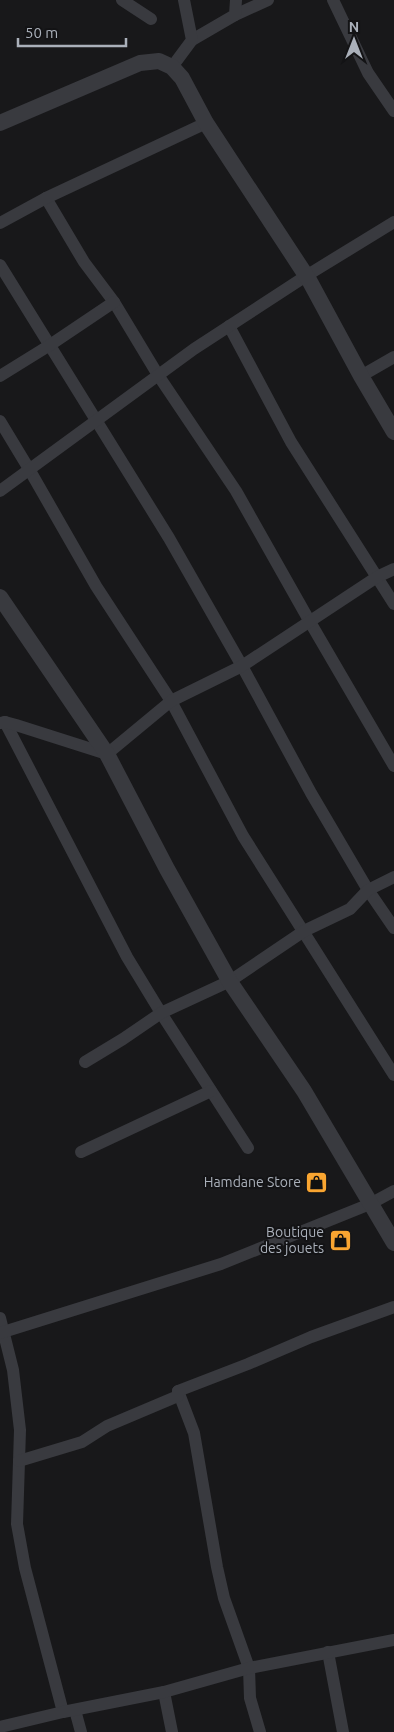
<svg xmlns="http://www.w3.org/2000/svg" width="394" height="1732" viewBox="0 0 394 1732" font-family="Ubuntu,sans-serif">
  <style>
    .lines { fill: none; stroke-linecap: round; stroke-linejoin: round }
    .minor { stroke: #393a3f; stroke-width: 12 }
    .tertiary { stroke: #393a3f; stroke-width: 16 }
    .labels { text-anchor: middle; stroke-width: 4; stroke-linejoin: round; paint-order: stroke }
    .poi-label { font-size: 14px; fill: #aab0ba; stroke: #131315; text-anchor: end }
  </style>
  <rect width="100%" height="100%" fill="#18181a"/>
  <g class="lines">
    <!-- minor -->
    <g class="minor">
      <path d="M122 0 151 19"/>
      <path d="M333 0 368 73 394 111"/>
      <path d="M235 15 268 0"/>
      <path d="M192 40 235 15 236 0"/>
      <path d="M172 67 192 40 184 0"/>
      <path d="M46 198 84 262 114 302 158 375 236 491 310 622 394 766"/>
      <path d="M0 223 46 198 206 123"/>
      <path d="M0 265 169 538 242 666 311 793 368 890 394 928"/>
      <path d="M229 326 291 442 394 604"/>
      <path d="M0 376 50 345 114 302"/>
      <path d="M361 376 394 357"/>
      <path d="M0 421 29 469 96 586 171 701 243 836 394 1075"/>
      <path d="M0 491 194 349 306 276 394 222"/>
      <path d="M5 722 127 957 161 1013 248 1148"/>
      <path d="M0 723 5 722 16 725 107 754 171 701 242 666 377 577 394 569"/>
      <path d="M85 1062 123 1039 161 1013 230 981 304 931 350 909 368 890 394 877"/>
      <path d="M81 1152 211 1091"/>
      <path d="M0 1318 13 1370 20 1430 17 1524 25 1568 63 1712"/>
      <path d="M0 1333 221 1264 370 1204 394 1191"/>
      <path d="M178 1391 194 1433 217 1567 224 1598 249 1668 250 1698 260 1732"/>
      <path d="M19 1461 82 1442 107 1426 178 1396V1391L248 1364 311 1337 394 1307"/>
      <path d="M328 1652 343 1732"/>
      <path d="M164 1692 172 1732"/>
      <path d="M75 1710 81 1732"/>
      <path d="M0 1727 63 1712 164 1692 249 1668 394 1640"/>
    </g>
    <!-- tertiary -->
    <g class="tertiary">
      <path d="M0 123 140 63 159 61 172 67 182 78 206 123 309 280 361 376 394 432"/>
      <path d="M0 597 107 754 167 869 230 982 304 1091 394 1243"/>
    </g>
  </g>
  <!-- icons -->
  <defs>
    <symbol id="shop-square" viewBox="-11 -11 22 22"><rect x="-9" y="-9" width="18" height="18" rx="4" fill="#f9a531" stroke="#131315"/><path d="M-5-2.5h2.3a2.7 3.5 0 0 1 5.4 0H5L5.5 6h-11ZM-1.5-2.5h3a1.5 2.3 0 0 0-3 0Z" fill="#111"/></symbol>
  </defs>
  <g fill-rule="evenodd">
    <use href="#shop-square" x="304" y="1170" width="25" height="25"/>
    <use href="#shop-square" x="328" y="1228" width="25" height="25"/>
  </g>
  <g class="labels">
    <!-- poi labels -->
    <g class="poi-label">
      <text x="301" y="1187">Hamdane Store</text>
      <text x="324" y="1237">Boutique<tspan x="324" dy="16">des jouets</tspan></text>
    </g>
  </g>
  <!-- north arrow -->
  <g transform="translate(354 40)" stroke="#131315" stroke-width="4" paint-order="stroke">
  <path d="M0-4L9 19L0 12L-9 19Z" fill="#aab0ba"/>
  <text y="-8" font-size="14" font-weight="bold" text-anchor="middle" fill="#aab0ba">N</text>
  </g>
  <!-- scale -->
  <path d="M18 38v8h108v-8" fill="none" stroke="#aab0ba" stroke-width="2.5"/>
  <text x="25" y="38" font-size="15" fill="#aab0ba" stroke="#131315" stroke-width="4" paint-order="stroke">50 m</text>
</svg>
